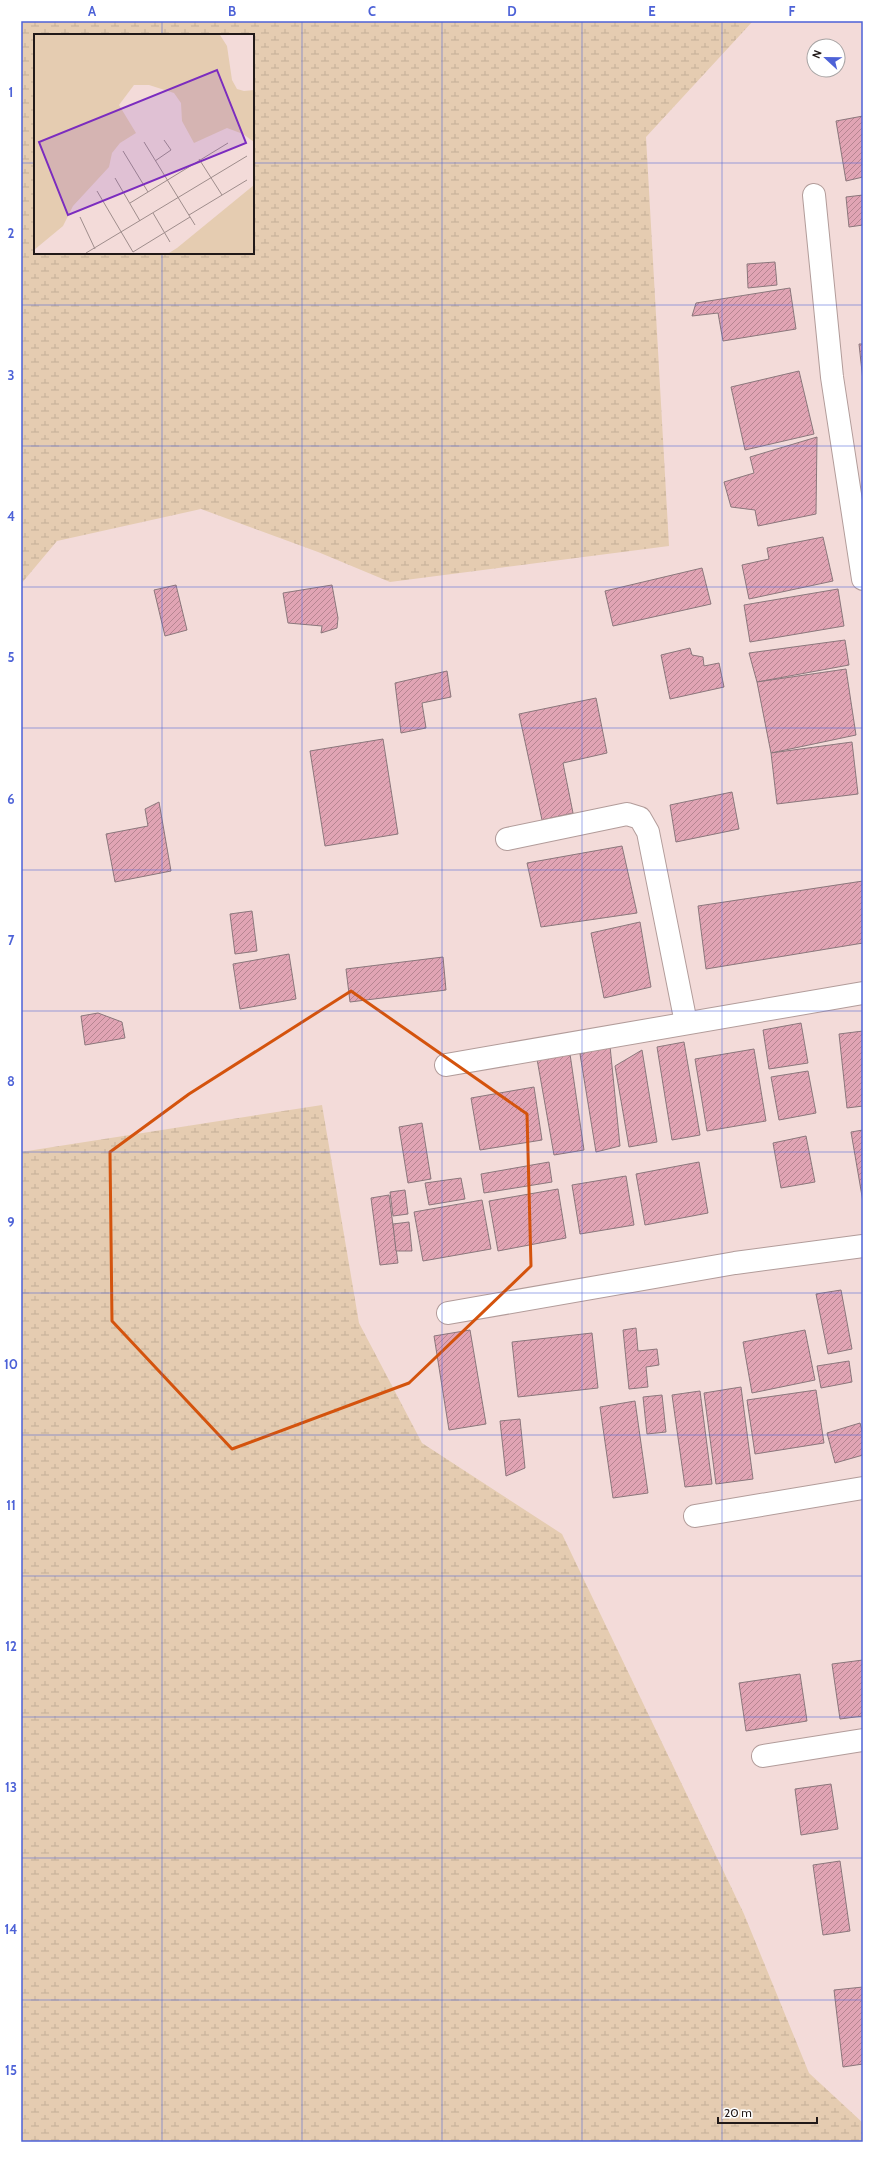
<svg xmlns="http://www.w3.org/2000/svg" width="884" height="2163" viewBox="0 0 884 2163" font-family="Cabin,sans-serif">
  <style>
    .wetland { fill: url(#wetland-marsh); fill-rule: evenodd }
    .building { fill: url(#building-hatch); stroke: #8b777c }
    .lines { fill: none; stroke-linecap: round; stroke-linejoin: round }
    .minor-casing { stroke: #b29c9a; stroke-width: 24 }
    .minor { stroke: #fff; stroke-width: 22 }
    .marked { fill: none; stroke: #d4530d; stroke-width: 3; stroke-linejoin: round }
    .grid { fill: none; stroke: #4d62d7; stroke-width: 1; stroke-opacity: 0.55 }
    .inset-road { fill: none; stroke: #9f8d8c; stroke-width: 1 }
    .view { fill: #7b2cbf; fill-opacity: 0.15; stroke: #7b2cbf; stroke-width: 2 }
    .inset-edge { fill: none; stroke: #211918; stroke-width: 2 }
    .neatline { fill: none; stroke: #4d62d7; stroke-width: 1.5 }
    .grid-label { font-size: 13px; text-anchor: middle; font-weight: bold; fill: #4d62d7 }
  </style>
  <defs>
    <pattern id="wetland-marsh" width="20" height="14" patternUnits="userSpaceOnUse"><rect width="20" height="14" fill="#e5ccb1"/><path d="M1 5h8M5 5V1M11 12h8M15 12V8" fill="none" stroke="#c4af98"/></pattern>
    <pattern id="building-hatch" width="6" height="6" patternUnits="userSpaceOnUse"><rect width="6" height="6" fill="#e1a4b4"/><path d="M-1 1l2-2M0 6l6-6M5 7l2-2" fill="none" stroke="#b68591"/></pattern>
  </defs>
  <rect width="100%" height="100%" fill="#f3dbd9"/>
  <!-- wetland -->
  <g class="wetland">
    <path d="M21 21H753L646 137 669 546 390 582 318 552 201 509 57 541 21 584ZM35 35H253V253H35Z"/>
    <path d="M322 1105 359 1323 422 1443 562 1534 744 1914 809 2073 863 2123V2142H21V1152Z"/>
  </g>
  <!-- building -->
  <g class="building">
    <path d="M863 116V177L846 181 836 121Z"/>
    <path d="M863 195V225L849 227 846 197Z"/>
    <path d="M775 262 777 285 748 288 747 264Z"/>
    <path d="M790 288 796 329 723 341 718 313 692 316 696 303Z"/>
    <path d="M859 344H863V381Z"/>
    <path d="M799 371 814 434 745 450 731 387Z"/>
    <path d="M817 437 816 514 758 526 755 510 731 507 724 482 754 473 750 457Z"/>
    <path d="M823 537 833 581 749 599 742 565 769 559 767 548Z"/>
    <path d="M702 568 711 604 613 626 605 591Z"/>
    <path d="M176 585 187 630 165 636 154 590Z"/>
    <path d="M332 585 338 618 337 628 321 633 322 626 288 623 283 593Z"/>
    <path d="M838 589 844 626 750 642 744 605Z"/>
    <path d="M845 640 849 665 757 682 749 653Z"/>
    <path d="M690 648 692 655 703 657 704 666 719 663 724 687 670 699 661 655Z"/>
    <path d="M846 669 856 735 771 753 757 682Z"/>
    <path d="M447 671 451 697 422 703 426 728 401 733 395 683Z"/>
    <path d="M596 698 607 753 563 763 573 813 542 820 519 714Z"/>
    <path d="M383 739 398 834 325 846 310 751Z"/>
    <path d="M852 742 858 794 777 804 771 753Z"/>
    <path d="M732 792 739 829 676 842 670 805Z"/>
    <path d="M159 802 171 871 115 882 106 834 148 826 145 809Z"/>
    <path d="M622 846 637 913 541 927 527 863Z"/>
    <path d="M863 881V943L706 969 698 906Z"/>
    <path d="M252 911 257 951 235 954 230 914Z"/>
    <path d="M640 922 651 987 604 998 591 933Z"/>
    <path d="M289 954 296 999 240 1009 233 964Z"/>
    <path d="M443 957 446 990 350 1002 346 969Z"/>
    <path d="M98 1013 122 1022 125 1038 85 1045 81 1016Z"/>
    <path d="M801 1023 808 1063 769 1069 763 1030Z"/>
    <path d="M863 1031V1106L847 1108 839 1034Z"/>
    <path d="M684 1042 700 1135 672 1140 657 1047Z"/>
    <path d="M610 1046 620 1146 596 1152 580 1054Z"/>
    <path d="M754 1049 766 1121 707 1131 695 1059Z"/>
    <path d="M642 1050 657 1142 629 1147 615 1066Z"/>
    <path d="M570 1054 584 1150 554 1155 537 1059Z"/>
    <path d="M808 1071 816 1113 779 1120 771 1077Z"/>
    <path d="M534 1087 542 1140 480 1150 471 1098Z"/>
    <path d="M422 1123 431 1179 408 1183 399 1127Z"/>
    <path d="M863 1130V1202L851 1132Z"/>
    <path d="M806 1136 815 1182 781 1188 773 1143Z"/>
    <path d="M549 1162 552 1182 484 1193 481 1174Z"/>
    <path d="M699 1162 708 1213 645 1225 636 1174Z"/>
    <path d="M626 1176 634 1225 580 1234 572 1185Z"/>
    <path d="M461 1178 465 1199 429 1205 425 1183Z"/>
    <path d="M558 1189 566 1238 498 1251 489 1201Z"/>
    <path d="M405 1190 408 1214 393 1216 390 1192Z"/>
    <path d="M389 1195 398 1263 380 1265 371 1198Z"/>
    <path d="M482 1200 491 1249 423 1261 414 1212Z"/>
    <path d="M409 1222 412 1251H396L393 1224Z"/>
    <path d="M841 1290 852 1349 828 1354 816 1294Z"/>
    <path d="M636 1328 638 1351 657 1349 659 1365 646 1367 648 1387 629 1389 623 1330Z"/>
    <path d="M470 1330 486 1424 449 1430 434 1336Z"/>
    <path d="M805 1330 815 1380 752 1393 743 1342Z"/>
    <path d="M592 1333 598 1388 518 1397 512 1342Z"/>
    <path d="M849 1361 852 1382 821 1388 817 1366Z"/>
    <path d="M741 1387 753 1479 716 1484 704 1393Z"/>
    <path d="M816 1390 824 1443 755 1454 747 1400Z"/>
    <path d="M700 1391 712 1484 685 1487 672 1395Z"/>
    <path d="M662 1395 666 1432 647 1434 643 1397Z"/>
    <path d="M635 1401 648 1493 613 1498 600 1407Z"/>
    <path d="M520 1419 525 1468 506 1476 500 1421Z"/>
    <path d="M860 1423 863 1434V1455L835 1463 827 1433Z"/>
    <path d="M863 1660V1716L840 1719 832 1664Z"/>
    <path d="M800 1674 807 1721 746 1731 739 1683Z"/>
    <path d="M831 1784 838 1829 801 1835 795 1789Z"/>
    <path d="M840 1861 850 1931 823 1935 813 1865Z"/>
    <path d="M863 1987V2064L843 2067 834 1990Z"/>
  </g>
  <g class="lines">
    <defs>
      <g id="minor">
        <path d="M814 195 832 377 863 579"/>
        <path d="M507 839 627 814 640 818 648 832 686 1023"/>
        <path d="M446 1065 863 993"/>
        <path d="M448 1313 735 1263 863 1246"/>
        <path d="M695 1516 863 1488"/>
        <path d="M763 1756 863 1740"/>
      </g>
    </defs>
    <!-- minor casing -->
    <use href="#minor" class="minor-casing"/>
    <!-- minor -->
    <use href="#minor" class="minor"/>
  </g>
  <!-- marked area -->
  <path class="marked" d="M351 991 527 1114 531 1266 409 1383 232 1449 112 1321 110 1152 189 1094Z"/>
  <!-- grid -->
  <path class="grid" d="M162 21V35M302 21V2142M442 21V2142M582 21V2142M722 21V2142M21 163H35M253 163H863M162 253V2142M21 305H863M21 446H863M21 587H863M21 728H863M21 870H863M21 1011H863M21 1152H863M21 1293H863M21 1435H863M21 1576H863M21 1717H863M21 1858H863M21 2000H863"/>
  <!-- overview -->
  <g transform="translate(34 34)">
    <rect width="220" height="220" fill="#f3dbd9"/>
    <path d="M0 1H186L193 12 198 46 203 55 210 57 220 56V108L209 100 193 94 160 109 148 87 147 69 140 59 115 51H100L85 71 102 99 86 109 78 119 75 133 39 172 29 192 0 216ZM220 151V219H135L143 214Z" fill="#e5ccb1"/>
    <path class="inset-road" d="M110 108 161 191M89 117 114 158M165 125 188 161M121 127 137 116 130 106M81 144 106 187M63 157 99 218 156 183M96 169 194 109M119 179 136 208M155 181 213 146M46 183 61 215M52 219 213 122"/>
    <path class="view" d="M183 36 212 109 34 181 5 108Z"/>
    <rect width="220" height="220" class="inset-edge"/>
  </g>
  <!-- border -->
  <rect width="884" height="2163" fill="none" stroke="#ffffff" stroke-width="44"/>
  <!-- north arrow -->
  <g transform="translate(826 58) rotate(292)"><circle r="19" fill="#ffffff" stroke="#a6a3a3"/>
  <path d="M0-3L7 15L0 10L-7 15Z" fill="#4d62d7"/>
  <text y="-6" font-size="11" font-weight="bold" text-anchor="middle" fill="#211918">N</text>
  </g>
  <!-- scale -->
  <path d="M718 2117v6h99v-6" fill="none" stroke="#211918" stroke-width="2"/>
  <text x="724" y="2117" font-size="12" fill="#211918" stroke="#ffffff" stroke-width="3" paint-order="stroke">20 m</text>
  <rect x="22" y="22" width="840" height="2119" class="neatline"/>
  <g class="grid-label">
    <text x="92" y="16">A</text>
    <text x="232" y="16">B</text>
    <text x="372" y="16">C</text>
    <text x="512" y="16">D</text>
    <text x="652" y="16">E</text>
    <text x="792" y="16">F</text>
    <text x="11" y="97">1</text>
    <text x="11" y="238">2</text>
    <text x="11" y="380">3</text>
    <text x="11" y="521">4</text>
    <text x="11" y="662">5</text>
    <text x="11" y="804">6</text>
    <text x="11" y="945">7</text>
    <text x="11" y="1086">8</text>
    <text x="11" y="1227">9</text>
    <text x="11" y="1369">10</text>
    <text x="11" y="1510">11</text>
    <text x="11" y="1651">12</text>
    <text x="11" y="1792">13</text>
    <text x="11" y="1934">14</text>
    <text x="11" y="2075">15</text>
  </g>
</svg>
